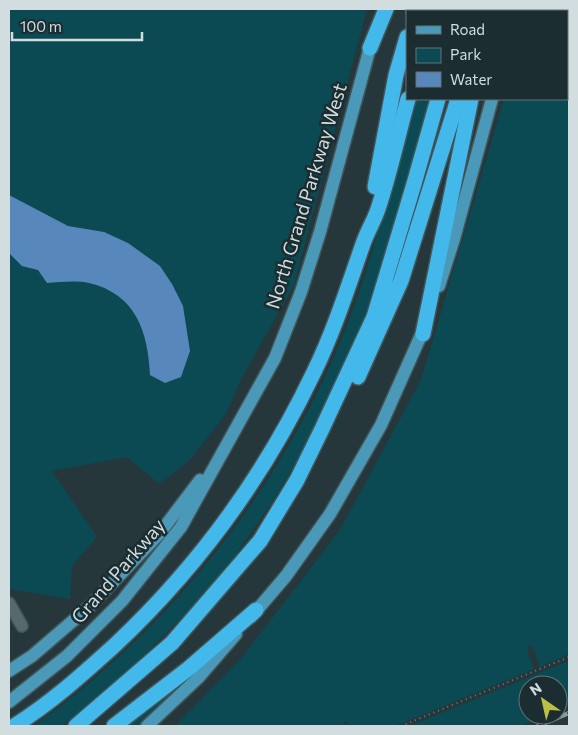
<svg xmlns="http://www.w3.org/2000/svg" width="578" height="735" viewBox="0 0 578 735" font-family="Commissioner,sans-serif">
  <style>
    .green { fill: #0b4a53 }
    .water { fill: #5888bb }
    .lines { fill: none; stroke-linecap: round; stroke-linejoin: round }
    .minor-casing { stroke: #435457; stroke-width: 14 }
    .major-casing { stroke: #435457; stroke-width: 15 }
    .highway-casing { stroke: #435457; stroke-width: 18 }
    .path { stroke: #6c7b7e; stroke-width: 2; stroke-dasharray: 1 4; stroke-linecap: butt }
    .minor { stroke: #566a6e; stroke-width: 11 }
    .major { stroke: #4a99b9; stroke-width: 12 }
    .highway { stroke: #42b8eb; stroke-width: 15 }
    .rail-casing { stroke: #8a999b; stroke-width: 4.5 }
    .rail { stroke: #1b2d31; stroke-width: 2.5; stroke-dasharray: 8; stroke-linecap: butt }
    .labels { text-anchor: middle; stroke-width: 5; stroke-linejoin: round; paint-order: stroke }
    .street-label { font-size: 19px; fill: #d1dddf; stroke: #1b2d31 }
  </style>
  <rect width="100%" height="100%" fill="#25373b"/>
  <!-- green -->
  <g class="green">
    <path d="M9 9H367L294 285 240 381 226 414 190 460 159 484 127 457 52 471 97 537 72 566 70 599 9 589Z"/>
    <path d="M567 24 569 26V654L540 667 534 650 530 645 528 646V653L534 669 395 726H350L346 721 344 722 345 726H175L240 660 340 530 421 380 504 99H567Z"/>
    <path d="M414 99H431L388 254 366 320 311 438 276 496 237 553 213 582 182 617 131 669 62 726H34C169 629 276 495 341 341 373 263 392 180 414 99Z"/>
    <path d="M569 661V706L558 711V685H528V715H548L520 726H409Z"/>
    <path d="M178 687 179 688 140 726H123Z"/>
  </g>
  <!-- water -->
  <path class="water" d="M9 195 68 226 104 232 128 243 160 266 172 284 183 306 190 351 181 377 165 383 150 375C148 332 136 294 89 283 76 280 60 282 47 283L38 270 22 266 9 253Z"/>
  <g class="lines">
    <defs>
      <path id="minor" d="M9 603 22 626"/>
      <g id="major">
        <path d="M515 11 516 9"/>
        <path d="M439 286 454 239 492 99"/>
        <path d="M251 617 286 576 330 514 381 425 426 324"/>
        <path d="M9 671 32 656 89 607 160 533 200 480"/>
        <path d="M9 702 67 656 122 601 181 527 275 358 301 292 320 232 372 40"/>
        <path d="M147 726 198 678 236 634"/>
      </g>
      <g id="highway">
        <path d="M414 11 415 9"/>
        <path d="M432 11 433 9"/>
        <path d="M462 11 463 9"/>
        <path d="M485 11 486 9"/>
        <path d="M370 48 386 9"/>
        <path d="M375 187 396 75 407 37"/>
        <path d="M423 334 471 99"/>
        <path d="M358 377 401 281 458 99"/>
        <path d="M14 726C51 703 83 674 115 645 198 567 265 475 314 372 334 331 348 287 363 244 367 232 374 221 378 209 390 173 398 135 408 99"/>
        <path d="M76 726 172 643 260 541 297 480 322 429 374 317 414 184 438 99"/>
        <path d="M114 726 188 669 256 610"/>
      </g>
    </defs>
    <!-- minor casing -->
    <use href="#minor" class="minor-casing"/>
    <!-- major casing -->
    <use href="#major" class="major-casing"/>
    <!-- highway casing -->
    <use href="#highway" class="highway-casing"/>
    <!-- path -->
    <path class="path" d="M401 726 569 657"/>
    <!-- minor -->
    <use href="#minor" class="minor"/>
    <!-- major -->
    <use href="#major" class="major"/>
    <!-- highway -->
    <use href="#highway" class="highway"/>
    <defs>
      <path id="rail" d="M538 726 569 713"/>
    </defs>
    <!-- rail casing -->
    <use href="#rail" class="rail-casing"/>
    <!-- rail -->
    <use href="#rail" class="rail"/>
  </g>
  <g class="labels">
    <!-- street labels -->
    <g class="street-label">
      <text transform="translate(306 196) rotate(-73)" y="7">North Grand Parkway West</text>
      <text transform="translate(118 571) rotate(-49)" y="7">Grand Parkway</text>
    </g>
  </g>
  <!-- border -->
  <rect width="578" height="735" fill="none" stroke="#d1dddf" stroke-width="20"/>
  <!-- legend -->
  <rect x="406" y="10" width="162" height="90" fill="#1b2d31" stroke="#647377"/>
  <rect x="416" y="26" width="25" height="8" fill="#4a99b9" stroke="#647377"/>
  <text x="450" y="35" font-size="15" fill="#d1dddf">Road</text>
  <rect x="416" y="48" width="25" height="15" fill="#0b4a53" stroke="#647377"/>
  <text x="450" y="60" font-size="15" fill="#d1dddf">Park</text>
  <rect x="416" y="72" width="25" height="15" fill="#5888bb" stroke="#647377"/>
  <text x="450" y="85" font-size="15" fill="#d1dddf">Water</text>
  <!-- north arrow -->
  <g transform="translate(543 700) rotate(326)"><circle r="24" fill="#1b2d31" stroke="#647377"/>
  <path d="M0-4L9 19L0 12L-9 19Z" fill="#bcbf44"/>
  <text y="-8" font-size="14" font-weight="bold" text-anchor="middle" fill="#d1dddf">N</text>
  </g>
  <!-- scale -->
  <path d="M12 32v8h130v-8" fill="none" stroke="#d1dddf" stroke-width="2.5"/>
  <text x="20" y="32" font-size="15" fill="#d1dddf" stroke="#1b2d31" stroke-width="4" paint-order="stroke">100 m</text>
</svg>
